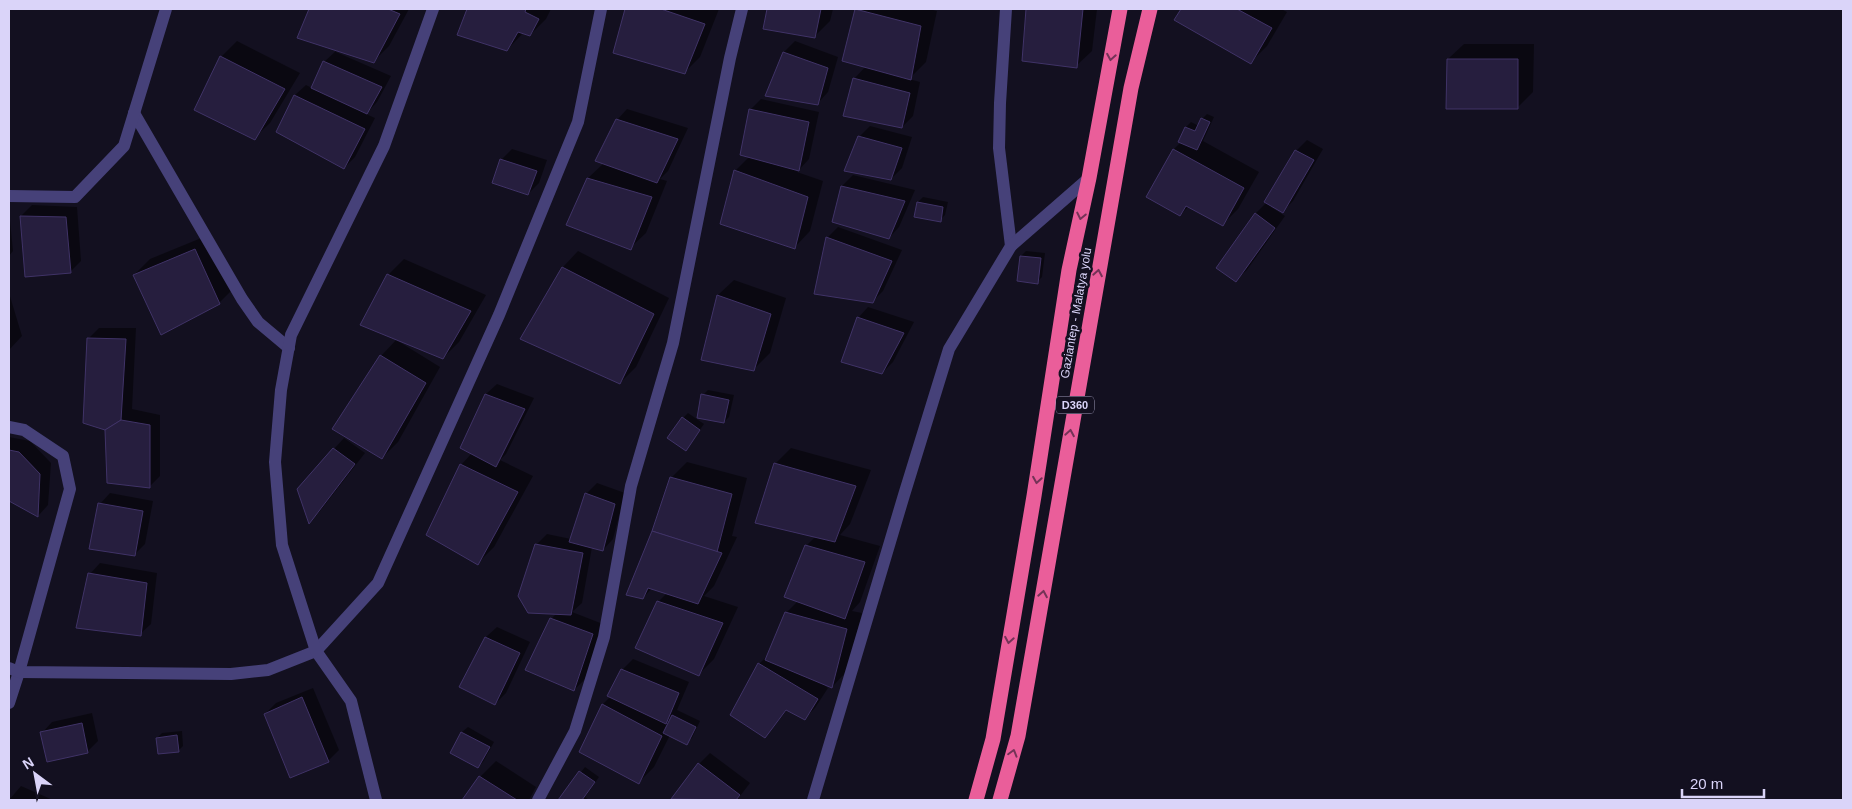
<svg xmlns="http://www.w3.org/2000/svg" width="1852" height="809" viewBox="0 0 1852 809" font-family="Arial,sans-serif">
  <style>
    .shadow { fill: #0007 }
    .building { fill: #261e3e; stroke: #403367 }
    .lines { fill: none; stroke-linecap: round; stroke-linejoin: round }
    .minor { stroke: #464179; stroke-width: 12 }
    .highway { stroke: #ea5e9a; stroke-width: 15 }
    .oneway { stroke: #743357 }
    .labels { text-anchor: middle; stroke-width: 5; stroke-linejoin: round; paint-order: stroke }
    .shield { fill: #131020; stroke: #9e99b8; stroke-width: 1 }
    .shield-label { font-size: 11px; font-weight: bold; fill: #dad4f9 }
    .street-label { font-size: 12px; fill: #dad4f9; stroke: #131020 }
  </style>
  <rect width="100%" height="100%" fill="#131020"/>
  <!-- shadow -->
  <g class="shadow">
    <path d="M311 9H409L389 46 373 62 337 50 336 52 391 76 377 102 366 114 375 118 355 157 344 168 277 131 295 95 306 85 312 88 324 62 337 50 298 37Z"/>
    <path d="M468 9H551L546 19 530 35 524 32 507 50 458 34Z"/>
    <path d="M626 9H719L700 57 684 73 615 52Z"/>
    <path d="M769 9H833L830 21 814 37 765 28Z"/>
    <path d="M856 9H929L937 11 926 62 909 79 920 82 913 116 902 127 854 79 866 66 844 60Z"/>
    <path d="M1028 9H1097L1092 51 1076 66 1023 60Z"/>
    <path d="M1182 9H1281L1287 12 1267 46 1251 62 1176 19Z"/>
    <path d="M237 41 300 73 270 123 254 138 221 57Z"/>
    <path d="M795 41 838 57 828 92 818 103 766 95 784 52Z"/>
    <path d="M1464 44H1534L1533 92 1517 108 1448 59Z"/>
    <path d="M761 99 819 112 809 159 797 172 823 181 810 231 795 247 735 171 749 157 750 110Z"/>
    <path d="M627 109 688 128 668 171 660 179 667 181 646 233 630 248 588 178 604 163 617 120Z"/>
    <path d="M1207 114 1214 117 1203 141 1259 172 1238 209 1223 224 1189 206 1180 215 1174 149 1181 142 1186 127 1191 122 1199 126 1202 119Z"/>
    <path d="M870 126 912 137 902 168 891 179 859 137Z"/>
    <path d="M1307 140 1323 149 1293 201 1283 211 1272 205 1271 207 1285 216 1247 270 1236 280 1255 214 1267 202 1296 151Z"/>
    <path d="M512 149 547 160 539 183 528 194 501 160Z"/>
    <path d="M853 175 915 190 899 227 889 238 842 186Z"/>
    <path d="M923 197 948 202 945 215 940 220 918 202Z"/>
    <path d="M32 205 77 207 81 261 70 272 21 216Z"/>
    <path d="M9 211 13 251 9 256Z"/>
    <path d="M838 227 902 250 883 291 872 302 827 238Z"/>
    <path d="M211 234 235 287 219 303 134 275 150 259Z"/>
    <path d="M578 251 669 298 636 367 620 383 563 267Z"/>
    <path d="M1026 251 1045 253 1042 277 1037 282 1021 256Z"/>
    <path d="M404 259 486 295 459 342 443 358 399 340 398 341 440 367 398 442 382 458 381 356 397 339 388 275Z"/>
    <path d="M734 280 786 298 770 353 754 369 702 359 718 295Z"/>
    <path d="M9 293 22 336 9 350Z"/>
    <path d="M868 307 914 322 893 362 882 373 858 318Z"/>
    <path d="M99 328H136L132 409 160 415V476L150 486 106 429 88 339Z"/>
    <path d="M497 384 534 398 506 454 500 460 533 476 494 547 478 563 461 465 472 453 461 448 486 394Z"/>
    <path d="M708 390 734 395 729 417 724 422 703 395Z"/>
    <path d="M688 413 704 424 686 449 683 418Z"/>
    <path d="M9 437 30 441 51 463 48 505 38 516 9 499Z"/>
    <path d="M344 438 365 453 320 511 310 521 334 449Z"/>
    <path d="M791 448 871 470 850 524 840 535 880 546 860 602 852 611 862 613 847 671 832 687 824 684V685L828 688 815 708 804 719 788 709 765 736 759 664 769 654 786 613 798 601 806 546 816 536 775 464Z"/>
    <path d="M687 462 747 478 732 536 737 537 714 586 704 596 738 607 714 659 699 674 658 602 667 593 652 588 643 598 671 478Z"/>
    <path d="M597 483 625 493 613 539 603 550 592 547 582 603 572 612 603 624 585 679 574 690 551 619 557 613 536 545 547 534 571 539 586 494Z"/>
    <path d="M110 493 153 501 145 544 134 555 100 504Z"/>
    <path d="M100 563 157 573 151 624 140 634 90 574Z"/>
    <path d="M497 627 530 642 506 693 495 704 486 637Z"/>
    <path d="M633 659 689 682 677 710 700 721 692 738 686 743 670 735 654 767 639 782 581 752 603 704 610 697 622 670Z"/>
    <path d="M313 688 339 750 328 761 265 714 276 703Z"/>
    <path d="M92 713 98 741 88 751 48 760 42 733 52 722Z"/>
    <path d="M468 727 494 742 483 762 478 767 451 752 462 732Z"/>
    <path d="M182 731 183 746 178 751 157 738 162 733Z"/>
    <path d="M710 753 750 783 737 800H675L673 799 699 764Z"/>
    <path d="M496 761 536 787 529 800H464L480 777Z"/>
    <path d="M585 767 599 777 585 797 589 800H559Z"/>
    <path d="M21 786 53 800H9Z"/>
  </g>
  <!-- building -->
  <g class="building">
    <path d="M309 9H388L400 14 374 63 297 38Z"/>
    <path d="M467 9H526L525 12 539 19 530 36 518 32 507 51 457 35Z"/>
    <path d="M625 9H661L705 24 685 74 613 53Z"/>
    <path d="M767 9H821L815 38 763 29Z"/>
    <path d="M855 9 921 26 911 80 842 61Z"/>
    <path d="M1026 9H1083L1077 68 1022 61Z"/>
    <path d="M1181 9H1237L1272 28 1251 64 1174 20Z"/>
    <path d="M783 52 828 68 818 105 765 96Z"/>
    <path d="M220 56 285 89 255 140 194 110Z"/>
    <path d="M1447 59H1518V109H1446Z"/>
    <path d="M323 61 382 87 367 114 311 88Z"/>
    <path d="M853 78 910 93 902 128 843 116Z"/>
    <path d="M294 95 365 129 344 169 276 132Z"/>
    <path d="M749 109 809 122 799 171 740 155Z"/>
    <path d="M1201 118 1210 122 1197 150 1178 142 1185 127 1195 131Z"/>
    <path d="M616 119 678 139 657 183 595 161Z"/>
    <path d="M858 136 902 148 891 180 844 171Z"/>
    <path d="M1173 149 1244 188 1223 226 1186 206 1180 216 1146 197Z"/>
    <path d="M1295 150 1314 160 1283 213 1264 202Z"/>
    <path d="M500 159 537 171 528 195 492 183Z"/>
    <path d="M734 170 808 197 795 249 720 224Z"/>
    <path d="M587 178 652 197 631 250 566 225Z"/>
    <path d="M841 186 905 201 889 239 832 222Z"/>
    <path d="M917 202 943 207 941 222 914 217Z"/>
    <path d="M1255 213 1275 228 1236 282 1216 268Z"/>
    <path d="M20 216 66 217 71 273 25 277Z"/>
    <path d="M826 237 892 261 873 303 814 294Z"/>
    <path d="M195 249 220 304 161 335 133 275Z"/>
    <path d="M1020 256 1041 258 1038 284 1017 281Z"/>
    <path d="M562 267 654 314 620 384 520 339Z"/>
    <path d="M387 274 471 311 443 359 360 325Z"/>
    <path d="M717 295 771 314 754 371 701 360Z"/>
    <path d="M857 317 904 333 882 374 841 362Z"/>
    <path d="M87 338 126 339 121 420 105 430 83 423Z"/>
    <path d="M380 355 426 383 382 459 332 429Z"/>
    <path d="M485 394 525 409 496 467 460 448Z"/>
    <path d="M701 394 729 400 724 423 697 418Z"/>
    <path d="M682 417 700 430 686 451 667 438Z"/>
    <path d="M121 420 150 425V488L107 483 105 430Z"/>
    <path d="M333 448 355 464 309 524 297 489Z"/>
    <path d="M9 450 19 452 40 474 38 517 9 501Z"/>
    <path d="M774 463 856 486 835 542 755 523Z"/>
    <path d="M460 464 518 492 478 565 426 535Z"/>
    <path d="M670 477 732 494 717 552 652 531Z"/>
    <path d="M585 493 615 504 603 551 569 542Z"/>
    <path d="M98 503 143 511 135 556 89 549Z"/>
    <path d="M652 531 722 553 698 604 648 588 643 599 626 595Z"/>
    <path d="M535 544 583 553 571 615 528 613 518 596Z"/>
    <path d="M805 545 865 562 845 619 784 597Z"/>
    <path d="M88 573 147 583 141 636 76 628Z"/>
    <path d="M657 601 723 623 699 676 635 648Z"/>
    <path d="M785 612 847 629 832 688 765 660Z"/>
    <path d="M550 618 593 634 574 691 525 670Z"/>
    <path d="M485 637 520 653 495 705 459 687Z"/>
    <path d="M758 663 818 699 805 720 786 710 765 738 730 715Z"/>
    <path d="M621 669 679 693 666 724 607 696Z"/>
    <path d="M302 697 329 762 290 778 264 714Z"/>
    <path d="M602 704 662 736 639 784 579 752Z"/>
    <path d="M672 715 696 727 687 745 663 733Z"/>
    <path d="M82 723 88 753 47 762 40 732Z"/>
    <path d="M461 732 490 747 478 768 450 753Z"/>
    <path d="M177 735 179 752 158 754 156 738Z"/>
    <path d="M698 763 740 795 736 800 671 799Z"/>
    <path d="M579 771 595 782 582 800H558Z"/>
    <path d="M479 776 517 800H462Z"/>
  </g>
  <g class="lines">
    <!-- minor -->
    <g class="minor">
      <path d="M1006 9 1000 103 999 148 1011 246"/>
      <path d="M134 113 242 299 258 322 289 348"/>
      <path d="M9 196 75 197 124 146 166 9"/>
      <path d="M9 427 24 430 63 456 70 489 19 672 9 703"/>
      <path d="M9 668 19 672 231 674 268 670 316 651 378 583 499 315 578 122 601 9"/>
      <path d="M376 800 351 701 316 651 282 545 275 462 281 390 291 335 384 146 433 9"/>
      <path d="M538 800 575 731 604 637 631 486 673 343 730 58 742 9"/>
      <path d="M813 800 904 495 949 349 1011 246 1089 178"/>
    </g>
    <!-- highway -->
    <g class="highway">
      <path d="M976 800 993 739 1034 496 1069 270 1089 178 1120 9"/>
      <path d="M1000 800 1018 736 1131 88 1150 9"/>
    </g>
  </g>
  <!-- one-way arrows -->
  <defs><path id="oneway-chevron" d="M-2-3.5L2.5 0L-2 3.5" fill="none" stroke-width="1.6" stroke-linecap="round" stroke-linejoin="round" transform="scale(1.25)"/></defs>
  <g class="oneway">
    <use href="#oneway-chevron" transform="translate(1111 57) rotate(100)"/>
    <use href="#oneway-chevron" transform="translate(1081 216) rotate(102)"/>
    <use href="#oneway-chevron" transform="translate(1098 273) rotate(-80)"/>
    <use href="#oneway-chevron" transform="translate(1070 433) rotate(-80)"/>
    <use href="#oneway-chevron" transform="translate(1037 480) rotate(99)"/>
    <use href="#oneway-chevron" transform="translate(1043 594) rotate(-80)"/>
    <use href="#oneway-chevron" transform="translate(1009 640) rotate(100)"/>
    <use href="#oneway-chevron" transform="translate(1013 753) rotate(-74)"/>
  </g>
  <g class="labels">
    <!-- shield labels -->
    <rect class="shield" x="1056" y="396.5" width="38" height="17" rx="4"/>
    <g class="shield-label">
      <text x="1075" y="409">D360</text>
    </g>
    <!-- street labels -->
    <g class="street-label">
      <text transform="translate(1076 313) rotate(-80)" y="4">Gaziantep - Malatya yolu</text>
    </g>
  </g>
  <!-- border -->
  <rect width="1852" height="809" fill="none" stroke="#dad4f9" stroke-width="20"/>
  <!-- north arrow -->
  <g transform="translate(35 774) rotate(328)" stroke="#131020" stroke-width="4" paint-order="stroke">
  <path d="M0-4L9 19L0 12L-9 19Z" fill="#dad4f9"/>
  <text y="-8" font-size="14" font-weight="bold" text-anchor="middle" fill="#dad4f9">N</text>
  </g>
  <!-- scale -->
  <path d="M1682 789v8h82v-8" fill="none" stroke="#dad4f9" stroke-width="2.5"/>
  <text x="1690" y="789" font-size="15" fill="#dad4f9" stroke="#131020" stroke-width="4" paint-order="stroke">20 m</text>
</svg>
